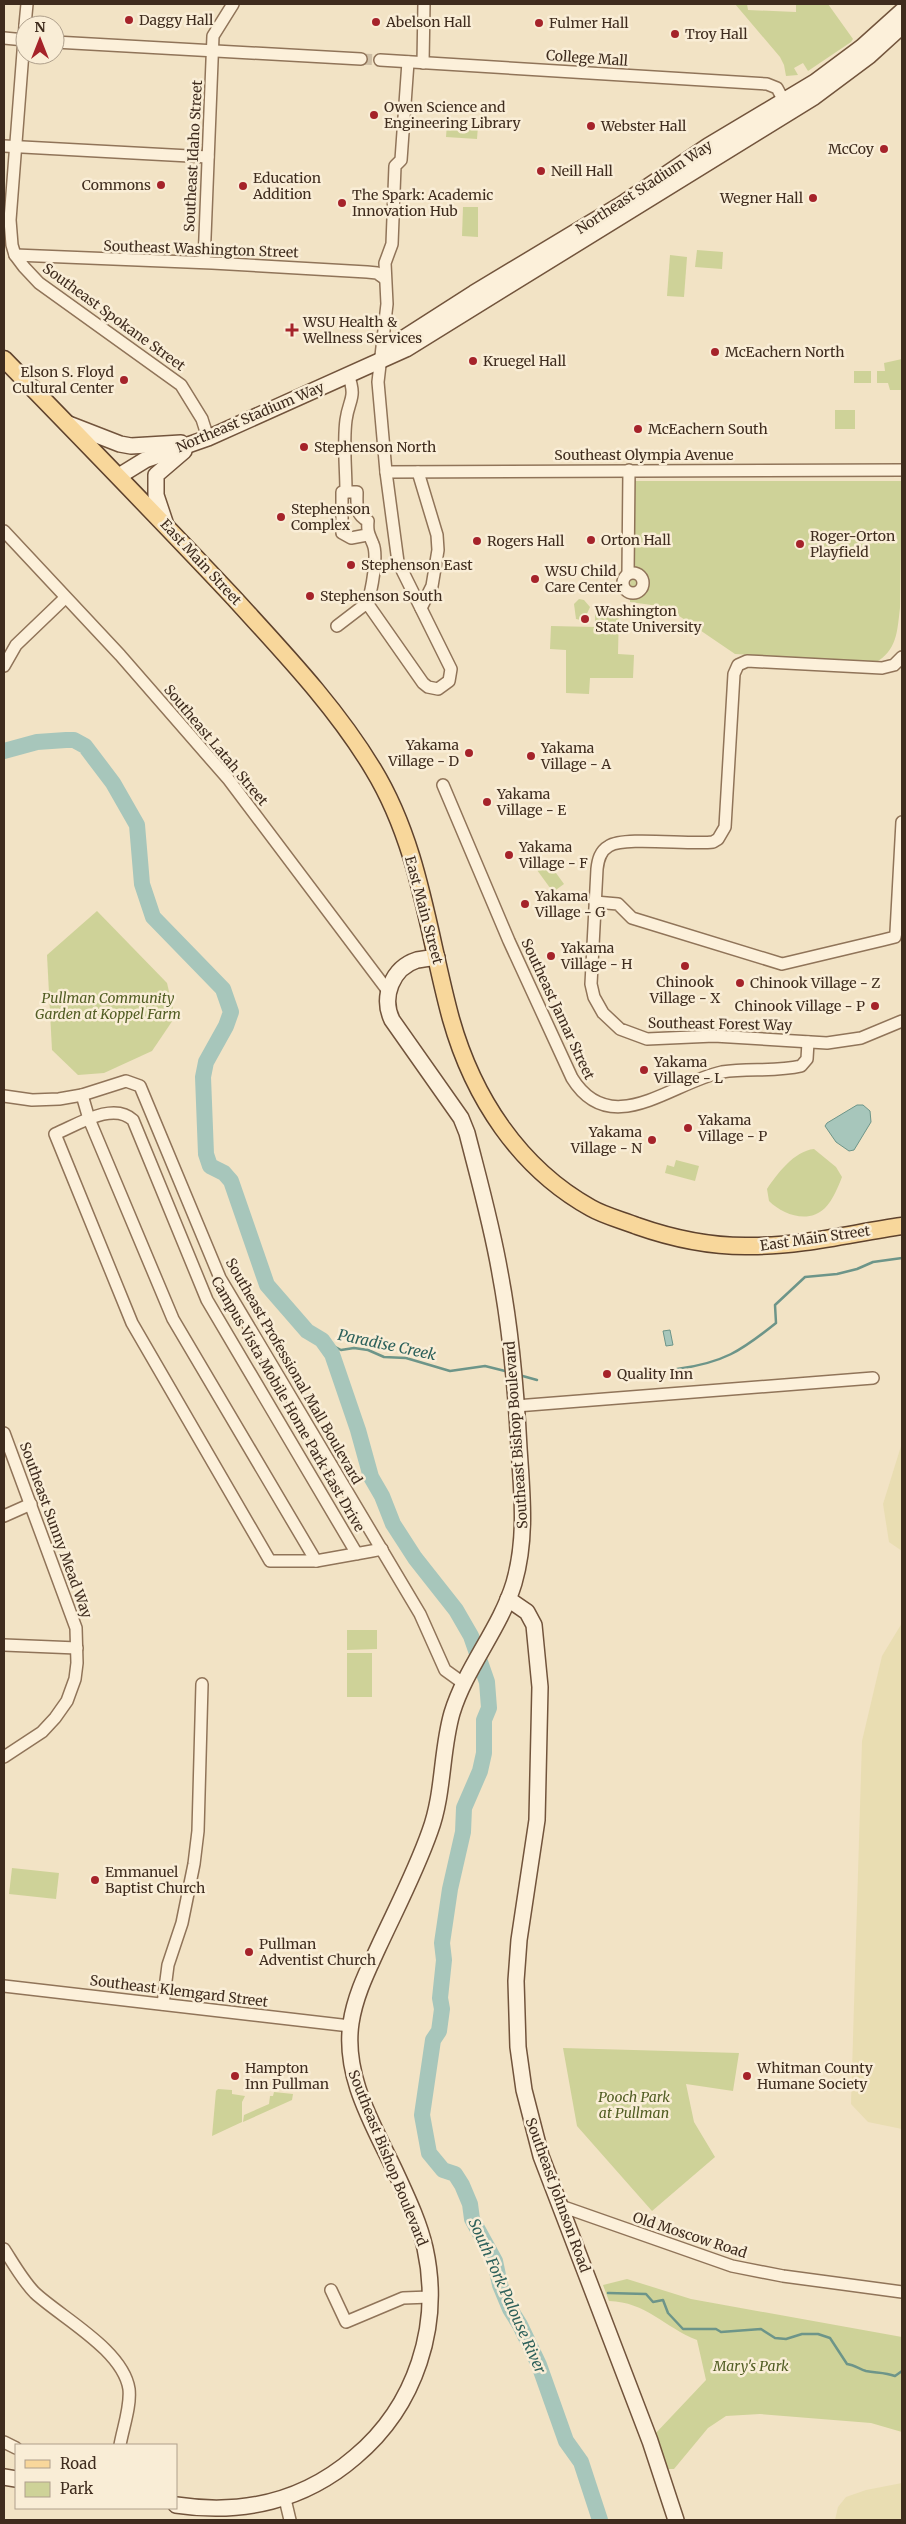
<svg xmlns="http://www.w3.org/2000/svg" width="906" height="2524" viewBox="0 0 906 2524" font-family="Merriweather,serif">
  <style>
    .farmland { fill: #e9ddb2 }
    .green { fill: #ced298 }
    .water { fill: #a7c6bb; stroke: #6d9589 }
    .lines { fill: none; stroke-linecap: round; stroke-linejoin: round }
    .stream { stroke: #6d9589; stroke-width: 2.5 }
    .river { stroke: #a7c6bb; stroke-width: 16 }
    .street-tunnel { stroke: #cebea4; stroke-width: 11; stroke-dasharray: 11 5.5; stroke-linecap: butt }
    .street-casing { stroke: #907459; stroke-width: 14 }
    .secondary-casing { stroke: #72543c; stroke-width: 18 }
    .primary-casing { stroke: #5e422d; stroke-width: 19 }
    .street { stroke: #fcf0da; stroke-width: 11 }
    .secondary { stroke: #fcf0da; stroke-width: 15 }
    .primary { stroke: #f8d79b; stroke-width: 16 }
    .poi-dot { fill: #a5232a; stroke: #f9edd6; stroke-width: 2 }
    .labels { text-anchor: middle; stroke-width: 5; stroke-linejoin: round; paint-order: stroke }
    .poi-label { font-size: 14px; fill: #3f2c1e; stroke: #f9edd6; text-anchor: start }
    .street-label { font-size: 14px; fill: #3f2c1e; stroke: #f9edd6 }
    .park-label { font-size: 14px; font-style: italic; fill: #515d23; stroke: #f9edd6 }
    .water-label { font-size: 15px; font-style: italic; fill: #2c605a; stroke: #f9edd6 }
  </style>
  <rect width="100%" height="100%" fill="#f2e3c5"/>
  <!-- farmland -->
  <g class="farmland">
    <path d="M902 1443V1551L889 1542 883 1504Z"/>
    <path d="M902 1623V2129L868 2122 851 2104 862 1741 882 1656Z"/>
    <path d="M902 2483V2520H835L838 2507 846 2497 866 2490Z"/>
  </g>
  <!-- green -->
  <g class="green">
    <path d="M735 4H747L748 10 796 12V4H828L853 39 851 42 808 71 803 63 794 68 798 75 786 76 784 65 780 57Z"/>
    <path d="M447 124 478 126 477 139 446 137Z"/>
    <path d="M463 207H478V237L462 236Z"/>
    <path d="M697 250 723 252 722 269 695 267Z"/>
    <path d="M670 255 687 257 684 297 667 296Z"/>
    <path d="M902 359V390H890L888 383H877V371H885L884 363Z"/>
    <rect x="854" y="371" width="17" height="12"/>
    <rect x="835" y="410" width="20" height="19"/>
    <path d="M632 481H902L900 608C897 633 897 650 875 663L735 654 666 607 630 602Z"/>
    <path d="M579 599 584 600 590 607 586 616 581 620 576 619 574 604Z"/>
    <path d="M595 610 619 611 618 654 634 655 633 678H590L589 694 566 693V650L550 649 551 626 595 627Z"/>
    <path d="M548 862 564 884 553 892 537 870Z"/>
    <path d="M97 911 167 983 175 1017 152 1051 104 1073 78 1075 52 1050 47 955Z"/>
    <path d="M814 1149 836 1167 842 1177C838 1187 833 1200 825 1208 809 1224 783 1215 769 1201L767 1189C777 1174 794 1151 814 1149Z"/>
    <path d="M676 1160 699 1166 695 1181 665 1173 667 1165 674 1167Z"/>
    <path d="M347 1630H377V1649L347 1650Z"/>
    <rect x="347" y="1653" width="25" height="44"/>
    <path d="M12 1868 59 1873 56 1899 9 1894Z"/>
    <path d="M563 2048 739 2053 733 2091 686 2084 694 2122 715 2157 652 2211 577 2126Z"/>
    <path d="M218 2089 232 2090V2094L245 2096 242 2102V2122L212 2136 216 2091Z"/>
    <path d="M274 2092 293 2094 292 2100 243 2122 244 2115 269 2104 270 2096H273Z"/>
    <path d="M627 2279 691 2299 902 2337V2432L871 2423 760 2414 726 2416 708 2428 674 2469H666L654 2435 706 2380 697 2340C664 2327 646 2302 609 2301L603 2285Z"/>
  </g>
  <!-- water -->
  <g class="water">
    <path d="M857 1105H863L870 1111 871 1122 854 1150 849 1151 836 1142 825 1126 827 1123Z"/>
    <path d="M670 1330 673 1345 666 1346 663 1331Z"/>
  </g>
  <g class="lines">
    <!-- stream -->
    <g class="stream">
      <path d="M322 1340 341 1350 354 1348 368 1350 384 1357 406 1358 450 1371 485 1366 509 1372"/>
      <path d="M677 1369C723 1363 741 1351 776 1323L775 1305 805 1277 837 1274 857 1269 873 1262 902 1258"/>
      <path d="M519 1375 537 1380"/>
      <path d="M608 2293 646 2294 653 2302 663 2300 668 2313 683 2329H716L721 2332 761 2329 775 2338 786 2339 802 2334H818L830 2338 847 2364C855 2365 859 2369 866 2371 876 2373 885 2372 895 2376L902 2371"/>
    </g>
    <!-- river -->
    <path class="river" d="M4 751 37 742 66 740H74L85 746 113 783 137 825 142 884 153 917 223 989 231 1012 226 1026 206 1062 203 1077 206 1154 210 1166 224 1173 231 1181 267 1285 307 1331 322 1340 332 1354 358 1430 371 1477 382 1496 393 1524 415 1558 456 1610 471 1636 487 1682 489 1708 484 1720V1753L480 1771 464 1808 463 1832 450 1889 442 1943 444 1960 440 1998 442 2009 439 2031 433 2040 422 2115 429 2153 443 2170 455 2174 462 2185 470 2204 472 2219 495 2261 500 2285 510 2309 520 2325 539 2365 566 2441 581 2462 600 2520"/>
    <!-- street-tunnel -->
    <path class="street-tunnel" d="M361 59 380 60"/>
    <defs>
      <g id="street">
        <path d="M25 25 27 4"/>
        <path d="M25 26 10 220 12 245 15 255 24 267 39 283 181 385 202 419 208 438"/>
        <path d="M4 38 25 40"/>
        <path d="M55 42 361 59"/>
        <path d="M380 60 767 84 777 88 784 101"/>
        <path d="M423 63 424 4"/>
        <path d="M4 146 208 157"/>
        <path d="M15 255 212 263 367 272 377 273 384 278"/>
        <path d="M204 262 213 36 233 4"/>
        <path d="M386 472 902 470"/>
        <path d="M418 472 437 535 438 550 432 586 421 608"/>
        <path d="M346 492C346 469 343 443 346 420 349 398 357 399 348 374"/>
        <path d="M4 531 120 655 229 780 388 991"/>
        <path d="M367 535 351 538 342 533V492H357C357 505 355 515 368 521 367 532 369 534 373 544 378 555 372 591 367 603"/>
        <circle cx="633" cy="583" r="10"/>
        <path d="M628 574 629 470"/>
        <path d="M337 626 367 603 423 683 428 687 438 689 449 681 451 669 398 562 386 472 378 382 387 304 385 263 392 244 395 166 401 160 408 62"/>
        <path d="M902 657 894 665 882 668 747 661 738 665 734 674 725 827 718 839 713 842C690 845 624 836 609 846 600 851 598 860 597 869L591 984 594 997 603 1013 620 1029 647 1039 714 1036 827 1043 861 1038 902 1021"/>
        <path d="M4 666 16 645 65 598"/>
        <path d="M443 785 509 941 572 1078C611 1141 672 1082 722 1072 748 1068 776 1072 801 1066L807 1059 808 1042"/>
        <path d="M595 902 618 904 632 918 782 964 883 940 895 937 896 932 902 822"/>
        <path d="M82 1095 89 1119 173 1319 316 1561"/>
        <path d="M4 1096 32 1100 59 1099 82 1095 126 1081 140 1086 220 1278 420 1614 445 1670 463 1683"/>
        <path d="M516 1406 873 1378"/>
        <path d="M4 1433 76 1628 77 1663 75 1679 67 1701 55 1718 42 1732 4 1757"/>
        <path d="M4 1516 31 1504"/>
        <path d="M357 1554 207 1300 133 1120C113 1101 77 1125 55 1134L132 1323 270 1561H316L372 1551 382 1549"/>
        <path d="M4 1645 77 1648"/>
        <path d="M4 1986 350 2026"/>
        <path d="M163 2004 168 1965 182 1923 194 1864 198 1831 202 1684"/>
        <path d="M561 2206 732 2266 783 2276 902 2292"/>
        <path d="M4 2249C13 2263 23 2281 35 2293 62 2318 123 2350 129 2389 131 2406 123 2428 120 2445"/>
        <path d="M331 2290 346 2322 403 2298 430 2297"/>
        <path d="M4 2442 16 2448"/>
        <path d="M285 2499 290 2520"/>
      </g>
      <g id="secondary">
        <path d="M387 354 399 341 474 293 622 204 708 146 815 82 862 47 902 11"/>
        <path d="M66 423 120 444 131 446 181 443"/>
        <path d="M119 476 145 460 208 438 406 349 814 97 869 56 902 26"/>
        <path d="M166 525 156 495V475L184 451"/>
        <path d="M508 1599 527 1612 534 1625 540 1687 537 1820 519 1940 516 1981 518 2047 524 2090 541 2156 650 2441 676 2520"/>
        <path d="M4 2477 16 2479"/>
        <path d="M176 2505C242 2515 304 2501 355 2457 416 2406 442 2325 425 2248 419 2222 407 2197 396 2173 374 2126 343 2077 351 2023 355 1996 367 1972 378 1948 396 1909 416 1871 430 1831 444 1793 441 1751 452 1713 466 1667 500 1629 514 1583 527 1538 522 1494 519 1448 516 1390 511 1331 500 1273 492 1226 479 1180 467 1133L461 1118 392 1020C381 997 392 968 417 960 423 959 430 958 437 957"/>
      </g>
      <path id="primary" d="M4 359C81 438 158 517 234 598 283 652 335 706 373 769 420 846 428 935 451 1019 473 1097 519 1168 591 1208 605 1216 622 1220 637 1226 674 1239 712 1247 752 1246 802 1246 853 1233 902 1226"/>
    </defs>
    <!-- street casing -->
    <use href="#street" class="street-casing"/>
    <!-- secondary casing -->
    <use href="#secondary" class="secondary-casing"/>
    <!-- primary casing -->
    <use href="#primary" class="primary-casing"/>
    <!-- street -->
    <use href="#street" class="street"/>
    <!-- secondary -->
    <use href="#secondary" class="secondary"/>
    <!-- primary -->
    <use href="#primary" class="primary"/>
  </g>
  <!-- markers -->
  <g class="poi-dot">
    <circle cx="129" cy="20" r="5"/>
    <circle cx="376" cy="22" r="5"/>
    <circle cx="539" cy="23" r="5"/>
    <circle cx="675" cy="34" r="5"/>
    <circle cx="374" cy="115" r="5"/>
    <circle cx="591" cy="126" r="5"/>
    <circle cx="884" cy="149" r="5"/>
    <circle cx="541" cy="171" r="5"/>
    <circle cx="161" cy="185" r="5"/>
    <circle cx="243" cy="186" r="5"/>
    <circle cx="813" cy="198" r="5"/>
    <circle cx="342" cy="203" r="5"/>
    <path d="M289.5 322.5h5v5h5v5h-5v5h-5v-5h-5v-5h5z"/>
    <circle cx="715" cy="352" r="5"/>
    <circle cx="473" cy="361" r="5"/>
    <circle cx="124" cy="380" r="5"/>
    <circle cx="638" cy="429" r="5"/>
    <circle cx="304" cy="447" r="5"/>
    <circle cx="281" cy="517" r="5"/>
    <circle cx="591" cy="540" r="5"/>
    <circle cx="477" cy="541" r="5"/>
    <circle cx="800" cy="544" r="5"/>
    <circle cx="351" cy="565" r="5"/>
    <circle cx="535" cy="579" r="5"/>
    <circle cx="310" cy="596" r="5"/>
    <circle cx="585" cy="619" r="5"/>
    <circle cx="469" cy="753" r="5"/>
    <circle cx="531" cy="756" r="5"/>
    <circle cx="487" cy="802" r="5"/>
    <circle cx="509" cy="855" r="5"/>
    <circle cx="525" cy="904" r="5"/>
    <circle cx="551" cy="956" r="5"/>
    <circle cx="685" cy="966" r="5"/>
    <circle cx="740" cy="983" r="5"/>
    <circle cx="875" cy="1006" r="5"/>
    <circle cx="644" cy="1070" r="5"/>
    <circle cx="688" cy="1128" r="5"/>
    <circle cx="652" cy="1140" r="5"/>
    <circle cx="607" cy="1374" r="5"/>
    <circle cx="95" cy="1880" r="5"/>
    <circle cx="249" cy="1952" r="5"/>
    <circle cx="235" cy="2076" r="5"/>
    <circle cx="747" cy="2076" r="5"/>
  </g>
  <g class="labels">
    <!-- poi labels -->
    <g class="poi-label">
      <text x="139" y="25">Daggy Hall</text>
      <text x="386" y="27">Abelson Hall</text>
      <text x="549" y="28">Fulmer Hall</text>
      <text x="685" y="39">Troy Hall</text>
      <text x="384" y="112">Owen Science and<tspan x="384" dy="16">Engineering Library</tspan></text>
      <text x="601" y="131">Webster Hall</text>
      <text x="874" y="154" text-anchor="end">McCoy</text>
      <text x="551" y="176">Neill Hall</text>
      <text x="253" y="183">Education<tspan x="253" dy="16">Addition</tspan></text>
      <text x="151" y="190" text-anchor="end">Commons</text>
      <text x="352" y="200">The Spark: Academic<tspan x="352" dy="16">Innovation Hub</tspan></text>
      <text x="803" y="203" text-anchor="end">Wegner Hall</text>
      <text x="303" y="327">WSU Health &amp;<tspan x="303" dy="16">Wellness Services</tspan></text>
      <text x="725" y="357">McEachern North</text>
      <text x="483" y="366">Kruegel Hall</text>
      <text x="114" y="377" text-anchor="end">Elson S. Floyd<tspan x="114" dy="16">Cultural Center</tspan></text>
      <text x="648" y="434">McEachern South</text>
      <text x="314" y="452">Stephenson North</text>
      <text x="291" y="514">Stephenson<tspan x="291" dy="16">Complex</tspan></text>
      <text x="810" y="541">Roger-Orton<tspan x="810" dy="16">Playfield</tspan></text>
      <text x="601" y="545">Orton Hall</text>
      <text x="487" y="546">Rogers Hall</text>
      <text x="361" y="570">Stephenson East</text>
      <text x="545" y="576">WSU Child<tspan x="545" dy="16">Care Center</tspan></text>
      <text x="320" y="601">Stephenson South</text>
      <text x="595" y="616">Washington<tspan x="595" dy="16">State University</tspan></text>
      <text x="459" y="750" text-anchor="end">Yakama<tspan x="459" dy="16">Village - D</tspan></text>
      <text x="541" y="753">Yakama<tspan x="541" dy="16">Village - A</tspan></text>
      <text x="497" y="799">Yakama<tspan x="497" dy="16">Village - E</tspan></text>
      <text x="519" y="852">Yakama<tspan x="519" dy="16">Village - F</tspan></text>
      <text x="535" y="901">Yakama<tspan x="535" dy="16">Village - G</tspan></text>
      <text x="561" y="953">Yakama<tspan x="561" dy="16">Village - H</tspan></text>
      <text x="685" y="987" text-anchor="middle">Chinook<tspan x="685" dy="16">Village - X</tspan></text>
      <text x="750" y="988">Chinook Village - Z</text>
      <text x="865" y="1011" text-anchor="end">Chinook Village - P</text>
      <text x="654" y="1067">Yakama<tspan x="654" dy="16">Village - L</tspan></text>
      <text x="698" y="1125">Yakama<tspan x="698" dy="16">Village - P</tspan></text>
      <text x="642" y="1137" text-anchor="end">Yakama<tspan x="642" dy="16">Village - N</tspan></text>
      <text x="617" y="1379">Quality Inn</text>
      <text x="105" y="1877">Emmanuel<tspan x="105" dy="16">Baptist Church</tspan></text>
      <text x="259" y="1949">Pullman<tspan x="259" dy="16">Adventist Church</tspan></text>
      <text x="245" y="2073">Hampton<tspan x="245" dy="16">Inn Pullman</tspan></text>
      <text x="757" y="2073">Whitman County<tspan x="757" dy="16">Humane Society</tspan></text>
    </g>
    <!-- street labels -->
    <g class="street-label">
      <text transform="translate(587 58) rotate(4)" y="5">College Mall</text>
      <text transform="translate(193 156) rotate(-87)" y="5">Southeast Idaho Street</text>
      <text transform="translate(644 187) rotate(-33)" y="5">Northeast Stadium Way</text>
      <text transform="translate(201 249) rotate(2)" y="5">Southeast Washington Street</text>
      <text transform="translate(114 317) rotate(36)" y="5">Southeast Spokane Street</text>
      <text transform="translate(250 417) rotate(-23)" y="5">Northeast Stadium Way</text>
      <text x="644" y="460">Southeast Olympia Avenue</text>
      <text transform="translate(201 562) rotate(47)" y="5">East Main Street</text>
      <text transform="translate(216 745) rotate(50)" y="5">Southeast Latah Street</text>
      <text transform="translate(424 910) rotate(75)" y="5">East Main Street</text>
      <text transform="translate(558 1009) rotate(65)" y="5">Southeast Jamar Street</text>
      <text transform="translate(720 1024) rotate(1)" y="5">Southeast Forest Way</text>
      <text transform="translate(815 1238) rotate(-8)" y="5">East Main Street</text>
      <text transform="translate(294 1371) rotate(60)" y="5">Southeast Professional Mall Boulevard</text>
      <text transform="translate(288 1404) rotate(60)" y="5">Campus Vista Mobile Home Park East Drive</text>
      <text transform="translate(516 1435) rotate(-94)" y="5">Southeast Bishop Boulevard</text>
      <text transform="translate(56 1530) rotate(70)" y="5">Southeast Sunny Mead Way</text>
      <text transform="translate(179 1991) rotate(7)" y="5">Southeast Klemgard Street</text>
      <text transform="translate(388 2158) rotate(68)" y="5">Southeast Bishop Boulevard</text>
      <text transform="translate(558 2195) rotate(70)" y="5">Southeast Johnson Road</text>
      <text transform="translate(690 2235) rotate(18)" y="5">Old Moscow Road</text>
    </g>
    <!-- park labels -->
    <g class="park-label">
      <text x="108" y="1003">Pullman Community<tspan x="108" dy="16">Garden at Koppel Farm</tspan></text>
      <text x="634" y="2102">Pooch Park<tspan x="634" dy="16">at Pullman</tspan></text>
      <text x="751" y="2371">Mary's Park</text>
    </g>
    <!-- water labels -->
    <g class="water-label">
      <text transform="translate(387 1345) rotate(12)" y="5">Paradise Creek</text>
      <text transform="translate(507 2296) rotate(66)" y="5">South Fork Palouse River</text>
    </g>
  </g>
  <!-- border -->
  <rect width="906" height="2524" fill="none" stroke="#3f2c1e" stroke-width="10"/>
  <!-- legend -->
  <rect x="15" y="2444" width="162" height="65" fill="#f9edd6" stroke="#afa08c"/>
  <rect x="25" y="2460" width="25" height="8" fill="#f8d79b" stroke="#afa08c"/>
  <text x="60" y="2469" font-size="15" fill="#3f2c1e">Road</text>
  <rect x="25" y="2482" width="25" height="15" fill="#ced298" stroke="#afa08c"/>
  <text x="60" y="2494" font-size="15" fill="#3f2c1e">Park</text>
  <!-- north arrow -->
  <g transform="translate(40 40)"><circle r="24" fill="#f9edd6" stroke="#afa08c"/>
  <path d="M0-4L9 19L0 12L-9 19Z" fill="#a5232a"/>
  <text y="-8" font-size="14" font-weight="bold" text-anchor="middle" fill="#3f2c1e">N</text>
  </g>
</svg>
